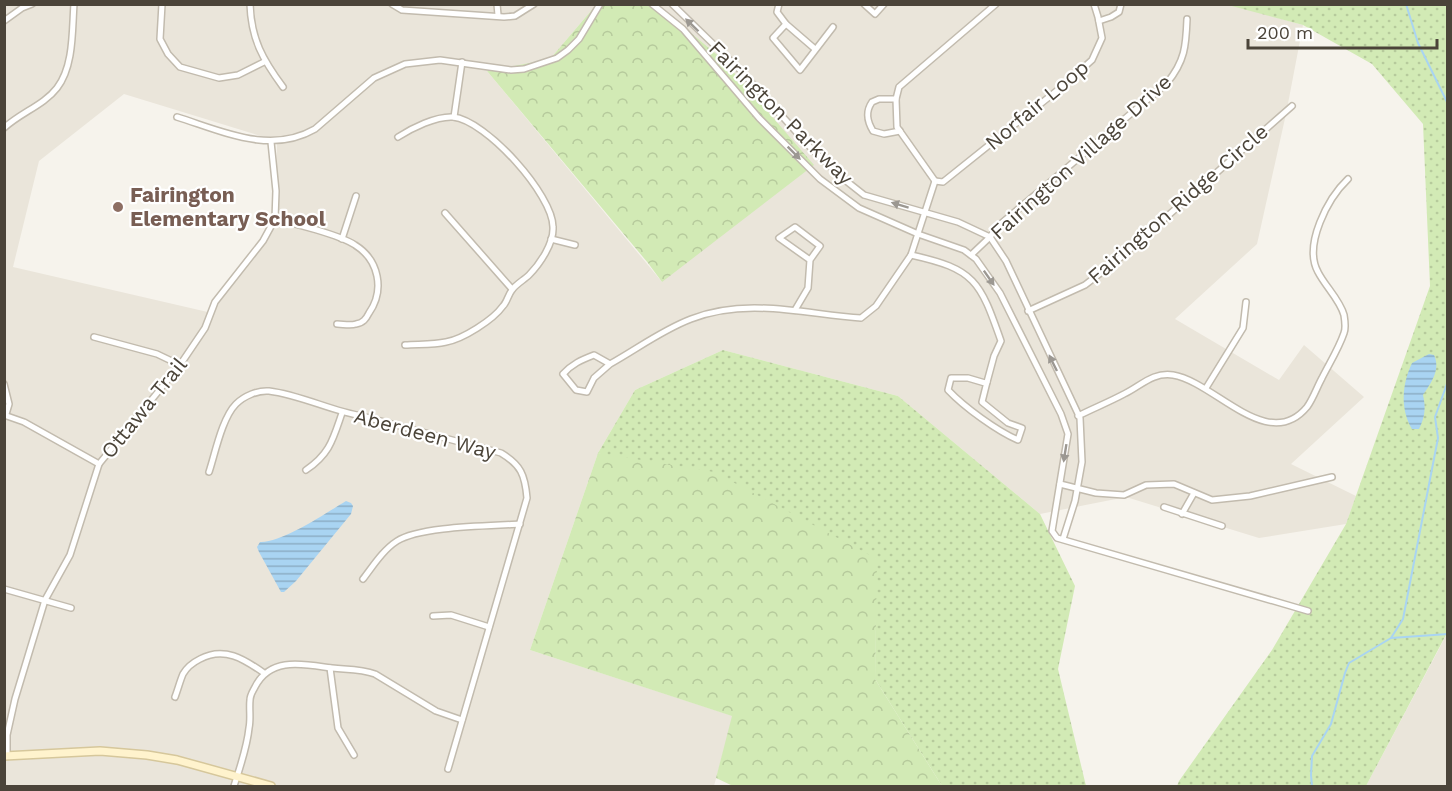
<svg xmlns="http://www.w3.org/2000/svg" width="1452" height="791" viewBox="0 0 1452 791" font-family="'Work Sans',sans-serif">
  <style>
    .residential { fill: #eae5da; fill-rule: evenodd }
    .grass { fill: url(#grass-dots) }
    .forest { fill: url(#forest-crowns) }
    .water { fill: url(#water-rules) }
    .lines { fill: none; stroke-linecap: round; stroke-linejoin: round }
    .stream { stroke: #a9d4f2; stroke-width: 2 }
    .street-casing { stroke: #c2bbae; stroke-width: 8 }
    .secondary-casing { stroke: #d6c79b; stroke-width: 10 }
    .street { stroke: #fff; stroke-width: 5 }
    .secondary { stroke: #fff3cd; stroke-width: 7 }
    .oneway { fill: #9c9892 }
    .education-dot { fill: #8d6e63; stroke: #fff; stroke-width: 2 }
    .labels { text-anchor: middle; stroke-width: 4.5; stroke-linejoin: round; paint-order: stroke }
    .street-label { font-size: 21px; fill: #4b4439; stroke: #fff }
    .education-label { font-size: 21px; font-weight: bold; fill: #785e54; stroke: #fff; text-anchor: start }
  </style>
  <defs>
    <pattern id="grass-dots" width="8" height="8" patternUnits="userSpaceOnUse" patternTransform="scale(1.5)"><rect width="8" height="8" fill="#d2eab5"/><path d="M2 2h.1M6 6h.1" fill="none" stroke="#b6ca9c" stroke-width="1.8" stroke-linecap="round"/></pattern>
    <pattern id="forest-crowns" width="20" height="18" patternUnits="userSpaceOnUse" patternTransform="scale(1.5)"><rect width="20" height="18" fill="#d2eab5"/><path d="M2 6a3 3 0 1 1 6 0M12 15a3 3 0 1 1 6 0" fill="none" stroke="#b6ca9c"/></pattern>
    <pattern id="water-rules" width="6" height="5" patternUnits="userSpaceOnUse" patternTransform="scale(1.5)"><rect width="6" height="5" fill="#a9d4f2"/><path d="M0 2.5h6" fill="none" stroke="#8caec5"/></pattern>
  </defs>
  <rect width="100%" height="100%" fill="#f6f3ec"/>
  <!-- residential -->
  <g class="residential">
    <path d="M1228 4 1303 25 1286 114 1257 244 1175 319 1279 380 1304 345 1364 397 1291 464 1356 496 1346 524 1259 538 1126 497 1040 514 898 396 723 350 635 390 598 453 530 650 733 716 714 786H5V5H596L550 59 487 71 662 282 722 59 658 5ZM124 94 277 141 276 206 267 237 212 313 13 267 39 161Z"/>
    <path d="M1447 633V786H1366L1440 647Z"/>
  </g>
  <!-- grass -->
  <g class="grass">
    <path d="M1228 5H1447V633L1366 786H1177L1179 781 1272 650 1346 524 1430 286 1423 124 1372 64 1303 25Z"/>
    <path d="M723 350 898 396 1040 514 1075 586 1058 669 1086 786H942L875 679 876 559 598 453 635 390Z"/>
  </g>
  <!-- forest -->
  <g class="forest">
    <path d="M596 5H658L722 59 814 165 662 282 648 263 487 71 550 59Z"/>
    <path d="M598 453 714 472 877 559 875 679 942 786H733L716 778 732 716 530 650Z"/>
  </g>
  <!-- water -->
  <g class="water">
    <path d="M1429 354 1434 355C1441 370 1431 383 1423 395 1426 408 1425 417 1419 429H1412C1400 409 1402 384 1412 363Z"/>
    <path d="M346 501 351 503 353 506 351 514 296 581 284 592H281L259 552 257 547 260 542C282 543 326 513 346 501Z"/>
  </g>
  <g class="lines">
    <!-- stream -->
    <g class="stream">
      <path d="M1406 4 1418 43 1448 104"/>
      <path d="M1391 638 1403 619 1438 438 1435 417 1448 381"/>
      <path d="M1312 786 1311 775 1312 756 1331 724 1345 673 1349 663 1391 638 1448 634"/>
    </g>
    <defs>
      <g id="street">
        <path d="M162 4 160 39 168 54 180 67 219 78 238 75 264 62"/>
        <path d="M250 4C251 39 263 60 283 87"/>
        <path d="M392 4 402 10 504 17 515 16 534 4"/>
        <path d="M497 4 498 15"/>
        <path d="M652 4 683 29 759 118 820 179 859 208 918 234 964 250 976 259 1000 293 1061 414 1068 434 1052 531 1057 538 1308 611"/>
        <path d="M672 4 742 72 810 147 845 180 864 195 958 222 990 237 1006 261 1080 418 1082 462 1075 501 1063 539"/>
        <path d="M779 4 777 12 786 24 815 49"/>
        <path d="M864 4 875 14 884 4"/>
        <path d="M4 21 22 8 32 4"/>
        <path d="M1099 21 1111 17 1119 12 1121 4"/>
        <path d="M786 24 773 38 800 70 833 27"/>
        <path d="M896 99H879L872 102C865 112 867 121 873 131L884 134 900 131"/>
        <path d="M177 117C222 131 270 155 315 129L374 78 405 64 440 60 511 70 524 69 557 58 568 50 579 39 600 4"/>
        <path d="M454 117 462 62"/>
        <path d="M4 128C20 113 44 105 57 88 74 66 72 30 74 4"/>
        <path d="M398 137C412 128 436 116 453 117 486 120 553 195 553 227 554 243 540 264 529 275 524 280 516 284 512 290 508 295 507 302 503 306 493 320 463 339 446 342 433 345 418 344 405 345"/>
        <path d="M935 181 943 182 1064 85 1092 60 1102 38 1098 17 1094 4"/>
        <path d="M935 181 897 127 896 99 899 87 996 4"/>
        <path d="M445 213 512 289"/>
        <path d="M275 219C293 223 340 235 355 245 379 260 385 290 369 313 366 319 363 323 356 324 350 326 343 324 337 324"/>
        <path d="M342 239 356 196"/>
        <path d="M551 239 575 245"/>
        <path d="M911 255C975 269 980 281 1001 341L994 356 987 382"/>
        <path d="M971 255 990 237 997 227 1167 83C1185 61 1186 46 1187 19"/>
        <path d="M795 310 808 288 810 260 820 246 795 227 779 238 810 260"/>
        <path d="M1028 311 1085 285 1120 258 1292 106"/>
        <path d="M94 337 157 354 180 365"/>
        <path d="M610 364 594 378 587 392 576 390 563 374C572 364 581 360 594 355L610 364C637 349 662 330 691 319 747 297 804 314 861 318L876 306 911 255 935 181"/>
        <path d="M951 378H968L985 383 987 382 982 402 1008 423 1022 428 1018 440C997 431 964 407 948 390Z"/>
        <path d="M4 384 9 404 6 414"/>
        <path d="M1206 388 1243 328 1246 302"/>
        <path d="M4 415 24 422 99 464"/>
        <path d="M1078 416C1094 408 1109 402 1124 394 1141 386 1152 372 1173 375 1215 382 1268 454 1307 407 1313 399 1317 387 1322 378 1329 364 1339 348 1344 333 1346 328 1345 321 1344 315 1340 300 1325 286 1318 272 1303 245 1328 198 1348 179"/>
        <path d="M306 470C330 454 333 439 342 413"/>
        <path d="M209 472C215 454 222 418 236 404 244 396 258 390 269 391 301 395 331 411 362 416L501 453C521 465 525 475 527 498L448 769"/>
        <path d="M1060 484 1096 493 1124 495 1146 485 1174 484 1212 500 1250 496 1332 477"/>
        <path d="M1164 507 1222 526"/>
        <path d="M1182 514 1194 493"/>
        <path d="M363 579C373 566 383 550 397 541 420 526 490 526 520 524"/>
        <path d="M4 589 71 608"/>
        <path d="M433 616 451 615 489 627"/>
        <path d="M330 668 338 728 354 755"/>
        <path d="M175 697C178 689 180 681 183 674 187 667 192 663 200 659 224 646 244 659 264 673"/>
        <path d="M7 756V735L15 699 45 600 70 555 99 464 180 365 205 328 215 302 263 241 275 219 276 191 271 142"/>
        <path d="M234 786C240 767 247 748 249 728 251 719 249 709 250 700 250 695 253 691 255 687 269 659 298 663 324 667 341 670 359 668 375 674L436 711 462 720"/>
      </g>
      <path id="secondary" d="M4 756 100 751 147 755 177 760 271 786"/>
    </defs>
    <!-- street casing -->
    <use href="#street" class="street-casing"/>
    <!-- secondary casing -->
    <use href="#secondary" class="secondary-casing"/>
    <!-- street -->
    <use href="#street" class="street"/>
    <!-- secondary -->
    <use href="#secondary" class="secondary"/>
  </g>
  <!-- one-way arrows -->
  <defs><path id="oneway-solid" d="M-6-.8H1V-3.2L6.5 0L1 3.2V.8H-6Z" transform="scale(1.5)"/></defs>
  <g class="oneway">
    <use href="#oneway-solid" transform="translate(692 25) rotate(-136)"/>
    <use href="#oneway-solid" transform="translate(794 153) rotate(45)"/>
    <use href="#oneway-solid" transform="translate(900 205) rotate(-163)"/>
    <use href="#oneway-solid" transform="translate(989 278) rotate(55)"/>
    <use href="#oneway-solid" transform="translate(1053 363) rotate(-116)"/>
    <use href="#oneway-solid" transform="translate(1065 453) rotate(99)"/>
  </g>
  <!-- markers -->
  <circle class="education-dot" cx="118" cy="207" r="6"/>
  <g class="labels">
    <!-- street labels -->
    <g class="street-label">
      <text transform="translate(1037 105) rotate(-40)" y="7">Norfair Loop</text>
      <text transform="translate(781 113) rotate(45)" y="7">Fairington Parkway</text>
      <text transform="translate(1081 157) rotate(-42)" y="7">Fairington Village Drive</text>
      <text transform="translate(1178 204) rotate(-41)" y="7">Fairington Ridge Circle</text>
      <text transform="translate(144 408) rotate(-51)" y="7">Ottawa Trail</text>
      <text transform="translate(425 434) rotate(15)" y="7">Aberdeen Way</text>
    </g>
    <!-- education labels -->
    <g class="education-label">
      <text x="130" y="202">Fairington<tspan x="130" dy="24">Elementary School</tspan></text>
    </g>
  </g>
  <!-- border -->
  <rect width="1452" height="791" fill="none" stroke="#4b4439" stroke-width="12"/>
  <!-- scale -->
  <path d="M1248 39v9h189v-9" fill="none" stroke="#4b4439" stroke-width="3"/>
  <text x="1257" y="39" font-size="18" fill="#4b4439" stroke="#ffffff" stroke-width="4.5" paint-order="stroke">200 m</text>
</svg>
